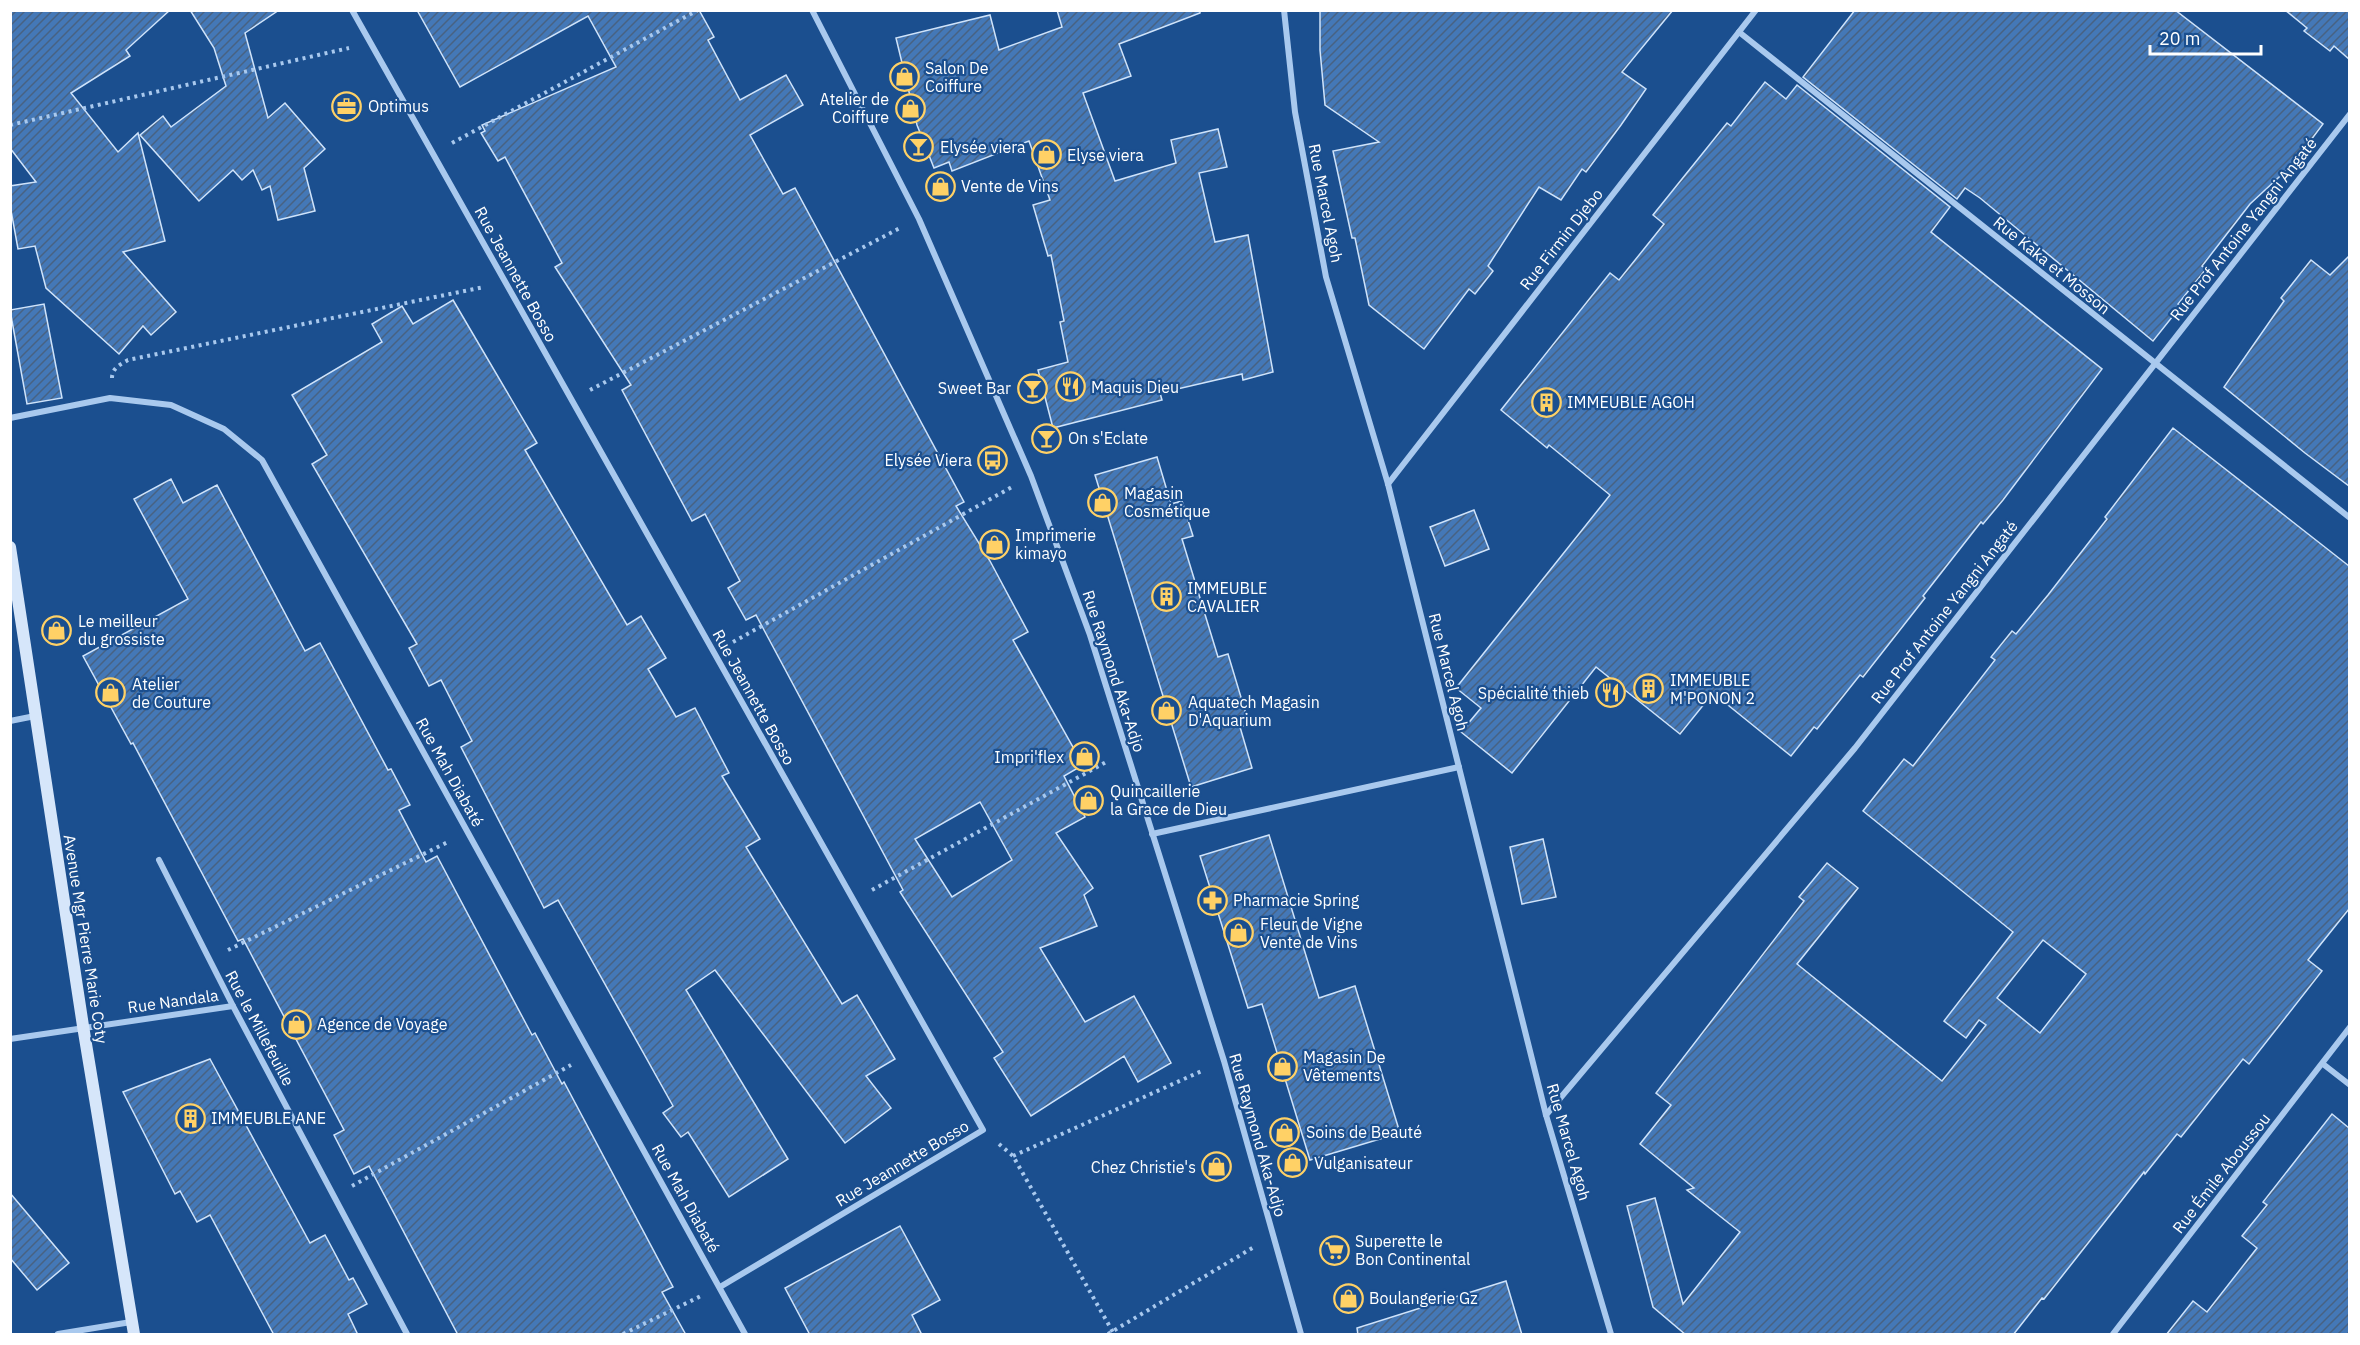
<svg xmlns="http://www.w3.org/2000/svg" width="2360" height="1345" viewBox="0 0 2360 1345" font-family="'IBM Plex Sans',sans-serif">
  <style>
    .building { fill: url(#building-hatch); stroke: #cfe3fa; stroke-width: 1.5; fill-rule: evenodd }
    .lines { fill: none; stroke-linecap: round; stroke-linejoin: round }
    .path { stroke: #a9c9ee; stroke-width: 4; stroke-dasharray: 3 4.5; stroke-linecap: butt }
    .street { stroke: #a9c9ee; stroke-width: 6 }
    .secondary { stroke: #d6e6fa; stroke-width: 12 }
    .labels { text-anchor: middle; stroke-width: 4.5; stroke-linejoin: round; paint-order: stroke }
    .poi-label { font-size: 16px; fill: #fff; stroke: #1b4f8f; text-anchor: start }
    .street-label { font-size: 16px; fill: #fff; stroke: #1b4f8f }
  </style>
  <defs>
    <pattern id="building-hatch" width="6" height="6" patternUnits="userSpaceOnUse" patternTransform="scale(1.5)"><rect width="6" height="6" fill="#4478b7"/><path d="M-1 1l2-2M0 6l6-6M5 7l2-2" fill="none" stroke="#486282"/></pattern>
  </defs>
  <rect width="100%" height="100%" fill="#1b4f8f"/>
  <!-- building -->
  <g class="building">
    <path d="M10 10H170L126 50 130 56 71 93 118 152 138 133 165 241 123 252 176 312 151 335 143 326 119 354 46 288 35 246 18 249 10 205V186L36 182 10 148Z"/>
    <path d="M190 10H279L245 33 268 118 285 103 325 149 304 168 315 211 278 220 270 186 262 190 253 170 242 180 233 170 199 201 140 135 163 116 171 127 226 86 214 48Z"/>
    <path d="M417 10H699L714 37 708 40 740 100 786 75 803 105 750 135 783 194 795 188 964 502 956 506 990 561 1028 632 1013 640 1083 765 1064 776 1085 817 1056 833 1093 888 1084 895 1097 926 1040 948 1085 1022 1134 996 1171 1063 1138 1082 1124 1056 1031 1116 994 1058 1003 1052 900 892 903 890 756 615 746 620 728 588 740 581 705 514 692 521 622 390 631 385 555 267 562 263 505 157 498 161 481 133 485 131 482 125 616 67 588 16 460 87ZM980 802 1012 860 952 897 915 839Z"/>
    <path d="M1057 10H1200V13L1119 44 1131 76 1083 93 1115 181 1176 163 1171 140 1218 129 1227 167 1199 173 1215 242 1248 235 1273 372 1243 380 1242 374 1160 393 1162 400 1053 428 1038 370 1068 362 1060 322 1064 321 1051 255 1048 256 1033 205 1050 200 1029 141 952 171 949 162 934 168 917 125 896 38 990 15 999 50 1062 27Z"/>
    <path d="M1320 10H1673L1622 72 1646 89 1621 125 1586 172 1582 169 1561 200 1539 187 1488 266 1493 271 1475 294 1469 289 1424 349 1369 305 1355 238H1352L1333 151 1379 142 1325 105 1320 50Z"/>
    <path d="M1855 10H2175L2323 124 2293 164 2250 204 2233 226 2202 266 2206 269 2178 304 2181 306 2153 341 1980 198 1965 188 1957 199 1803 77Z"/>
    <path d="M2285 10H2349V59L2334 46 2330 51 2304 31 2307 28Z"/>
    <path d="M1765 82 1786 99 1797 85 1950 207 1931 232 2102 369 2003 500 1983 524 1981 522 1923 596 1925 598 1863 677 1860 675 1817 729 1814 727 1791 756 1713 693 1680 734 1596 667 1512 773 1461 732 1481 708 1456 688 1610 495 1549 445 1547 448 1501 410 1610 273 1619 280 1664 224 1653 215 1727 123 1731 126Z"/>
    <path d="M2349 256V486L2305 453 2224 387 2284 301 2281 298 2311 260 2330 275Z"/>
    <path d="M453 300 537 443 525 450 627 625 641 616 666 658 648 669 676 717 695 708 729 773 722 776 760 839 746 847 842 1004 857 995 895 1059 866 1076 891 1108 845 1143 715 970 686 990 788 1159 729 1197 688 1132 681 1137 663 1113 673 1106 558 900 544 908 461 747 472 741 441 680 429 686 409 648 417 644 312 464 327 455 292 395 382 342 372 324 402 306 413 324Z"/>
    <path d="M44 304 62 398 27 404 10 310Z"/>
    <path d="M2173 428 2349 566V909L2308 960 2322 971 2249 1064 2243 1059 2181 1137 2177 1134 2145 1174 2144 1172 2044 1299 2042 1298 2013 1335H1686L1653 1307 1627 1206 1655 1198 1683 1304 1740 1232 1687 1190 1694 1188 1640 1144 1671 1105 1656 1093 1804 901 1799 897 1827 863 1858 888 1797 964 1942 1081 1986 1025 1979 1020 1966 1038 1944 1021 2013 932 1863 811 1904 759 1913 766 1995 660 1991 657 2012 631 2016 634 2048 595 2107 519 2105 517ZM2043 940 2086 974 2040 1033 1997 998Z"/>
    <path d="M1157 457 1171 504 1182 501 1193 536 1182 539 1218 657 1228 654 1249 724 1240 727 1252 768 1191 787 1095 475Z"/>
    <path d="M171 479 183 503 217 485 305 651 320 643 388 770 391 769 410 805 399 810 426 862 437 856 532 1035 535 1033 562 1084 564 1082 673 1287 662 1292 686 1335H458L369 1166 354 1174 334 1135 344 1130 243 939 238 941 133 743 131 744 83 656 188 599 134 499Z"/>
    <path d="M1474 510 1489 549 1445 566 1430 527Z"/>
    <path d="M1269 835 1319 998 1355 986 1400 1133 1310 1160 1262 1004 1248 1008 1200 856Z"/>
    <path d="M1543 839 1556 897 1522 904 1510 847Z"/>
    <path d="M210 1059 310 1243 325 1235 349 1280 353 1278 367 1304 348 1314 358 1335H274L210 1215 197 1222 180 1191 175 1194 123 1092Z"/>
    <path d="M2332 1114 2349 1128V1335H2166L2193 1301 2207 1312 2257 1248 2242 1236 2267 1205 2263 1202Z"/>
    <path d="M10 1193 69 1263 37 1290 10 1258Z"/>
    <path d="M900 1226 940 1300 912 1315 922 1335H810L785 1288Z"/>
    <path d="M1506 1281 1522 1335H1358L1357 1328Z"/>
  </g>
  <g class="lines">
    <!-- path -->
    <g class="path">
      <path d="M10 125 349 48"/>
      <path d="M452 143 698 10"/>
      <path d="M112 378C112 368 121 364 128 360L484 287"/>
      <path d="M590 390 900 228"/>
      <path d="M733 642 1012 487"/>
      <path d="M872 890 1108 761"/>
      <path d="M228 950 448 842"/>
      <path d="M999 1144 1013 1156 1114 1334"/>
      <path d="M1013 1156 1204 1070"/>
      <path d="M352 1186 571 1065"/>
      <path d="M623 1334 701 1296"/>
      <path d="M1108 1334 1254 1247"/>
    </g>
    <!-- street -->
    <g class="street">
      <path d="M352 10 983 1130 720 1287"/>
      <path d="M812 10 919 219 1031 476 1090 635 1224 1061 1301 1334"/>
      <path d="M1284 10 1295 112 1326 277 1388 484 1546 1115 1611 1334"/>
      <path d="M1739 32 2350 518"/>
      <path d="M10 418 110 398 171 405 224 429 262 460 745 1334"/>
      <path d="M1388 484 1756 10"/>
      <path d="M10 721 35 716"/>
      <path d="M1152 834 1459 767"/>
      <path d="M159 860 233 1006 407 1334"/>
      <path d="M10 1039 233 1006"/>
      <path d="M2323 1064 2350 1085"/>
      <path d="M1546 1115 1855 748 2350 114"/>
      <path d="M58 1334 131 1322"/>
      <path d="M2113 1334 2350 1027"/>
    </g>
    <!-- secondary -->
    <path class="secondary" d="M10 547 83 1026 134 1334"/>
  </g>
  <!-- icons -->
  <defs>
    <symbol id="shop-ring" viewBox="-11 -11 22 22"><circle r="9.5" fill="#1b4f8f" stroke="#ffd166" stroke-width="1.5"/><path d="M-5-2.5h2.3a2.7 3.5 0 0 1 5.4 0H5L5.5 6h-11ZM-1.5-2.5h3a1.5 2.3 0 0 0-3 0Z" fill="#ffd166"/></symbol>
    <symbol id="office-ring" viewBox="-11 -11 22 22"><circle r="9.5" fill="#1b4f8f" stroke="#ffd166" stroke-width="1.5"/><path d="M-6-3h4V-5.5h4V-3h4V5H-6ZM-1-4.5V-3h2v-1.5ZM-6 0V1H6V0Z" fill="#ffd166"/></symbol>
    <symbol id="bar-ring" viewBox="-11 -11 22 22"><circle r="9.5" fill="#1b4f8f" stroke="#ffd166" stroke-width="1.5"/><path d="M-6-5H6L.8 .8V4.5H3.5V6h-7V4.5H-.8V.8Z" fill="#ffd166"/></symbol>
    <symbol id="restaurant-ring" viewBox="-11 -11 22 22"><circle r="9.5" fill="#1b4f8f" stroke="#ffd166" stroke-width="1.5"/><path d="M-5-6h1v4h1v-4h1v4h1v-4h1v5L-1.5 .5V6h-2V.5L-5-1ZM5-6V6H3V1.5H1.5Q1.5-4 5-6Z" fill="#ffd166"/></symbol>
    <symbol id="building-ring" viewBox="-11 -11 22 22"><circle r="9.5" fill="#1b4f8f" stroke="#ffd166" stroke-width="1.5"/><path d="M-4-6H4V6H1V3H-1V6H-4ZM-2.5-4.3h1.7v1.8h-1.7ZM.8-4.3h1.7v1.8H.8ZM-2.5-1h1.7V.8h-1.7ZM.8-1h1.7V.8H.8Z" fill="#ffd166"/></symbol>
    <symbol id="bus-ring" viewBox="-11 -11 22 22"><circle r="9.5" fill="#1b4f8f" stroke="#ffd166" stroke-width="1.5"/><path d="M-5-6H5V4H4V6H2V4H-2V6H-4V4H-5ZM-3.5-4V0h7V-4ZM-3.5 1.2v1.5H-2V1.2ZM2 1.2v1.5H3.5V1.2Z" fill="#ffd166"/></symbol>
    <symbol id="pharmacy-ring" viewBox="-11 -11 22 22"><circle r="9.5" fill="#1b4f8f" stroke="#ffd166" stroke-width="1.5"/><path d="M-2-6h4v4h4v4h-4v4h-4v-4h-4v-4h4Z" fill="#ffd166"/></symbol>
    <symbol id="supermarket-ring" viewBox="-11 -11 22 22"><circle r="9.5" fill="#1b4f8f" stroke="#ffd166" stroke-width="1.5"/><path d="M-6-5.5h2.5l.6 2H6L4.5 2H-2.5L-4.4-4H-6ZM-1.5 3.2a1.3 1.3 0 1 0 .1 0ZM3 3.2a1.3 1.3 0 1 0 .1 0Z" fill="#ffd166"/></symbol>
  </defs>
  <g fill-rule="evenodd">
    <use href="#shop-ring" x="888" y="60" width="33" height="33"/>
    <use href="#office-ring" x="330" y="90" width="33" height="33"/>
    <use href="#shop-ring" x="894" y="92" width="33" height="33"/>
    <use href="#bar-ring" x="902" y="130" width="33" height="33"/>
    <use href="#shop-ring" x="1030" y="138" width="33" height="33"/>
    <use href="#shop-ring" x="924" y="170" width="33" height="33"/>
    <use href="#restaurant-ring" x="1054" y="370" width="33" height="33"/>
    <use href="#bar-ring" x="1016" y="372" width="33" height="33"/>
    <use href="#building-ring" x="1530" y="386" width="33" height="33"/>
    <use href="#bar-ring" x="1030" y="422" width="33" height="33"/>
    <use href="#bus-ring" x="976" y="444" width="33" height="33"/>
    <use href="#shop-ring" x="1086" y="486" width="33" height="33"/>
    <use href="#shop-ring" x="978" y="528" width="33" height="33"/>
    <use href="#building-ring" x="1150" y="580" width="33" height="33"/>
    <use href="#shop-ring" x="40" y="614" width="33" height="33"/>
    <use href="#building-ring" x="1632" y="672" width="33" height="33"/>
    <use href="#shop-ring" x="94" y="676" width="33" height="33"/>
    <use href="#restaurant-ring" x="1594" y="676" width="33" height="33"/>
    <use href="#shop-ring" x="1150" y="694" width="33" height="33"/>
    <use href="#shop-ring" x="1068" y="740" width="33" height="33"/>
    <use href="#shop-ring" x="1072" y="784" width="33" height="33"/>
    <use href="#pharmacy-ring" x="1196" y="884" width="33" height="33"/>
    <use href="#shop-ring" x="1222" y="916" width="33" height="33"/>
    <use href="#shop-ring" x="280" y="1008" width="33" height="33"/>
    <use href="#shop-ring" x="1266" y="1050" width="33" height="33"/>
    <use href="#building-ring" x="174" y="1102" width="33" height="33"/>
    <use href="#shop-ring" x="1268" y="1116" width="33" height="33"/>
    <use href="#shop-ring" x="1276" y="1146" width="33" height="33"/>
    <use href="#shop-ring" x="1200" y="1150" width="33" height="33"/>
    <use href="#supermarket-ring" x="1318" y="1234" width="33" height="33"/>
    <use href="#shop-ring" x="1332" y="1282" width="33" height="33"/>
  </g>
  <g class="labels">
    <!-- poi labels -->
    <g class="poi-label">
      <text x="925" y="74">Salon De<tspan x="925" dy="18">Coiffure</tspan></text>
      <text x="889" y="105" text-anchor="end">Atelier de<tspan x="889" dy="18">Coiffure</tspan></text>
      <text x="368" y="112">Optimus</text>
      <text x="940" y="153">Elysée viera</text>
      <text x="1067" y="161">Elyse viera</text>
      <text x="961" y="192">Vente de Vins</text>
      <text x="1091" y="393">Maquis Dieu</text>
      <text x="1011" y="394" text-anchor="end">Sweet Bar</text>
      <text x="1567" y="408">IMMEUBLE AGOH</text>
      <text x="1068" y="444">On s'Eclate</text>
      <text x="972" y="466" text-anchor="end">Elysée Viera</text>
      <text x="1124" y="499">Magasin<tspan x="1124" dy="18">Cosmétique</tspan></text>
      <text x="1015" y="541">Imprimerie<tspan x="1015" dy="18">kimayo</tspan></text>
      <text x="1187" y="594">IMMEUBLE<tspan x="1187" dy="18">CAVALIER</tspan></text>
      <text x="78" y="627">Le meilleur<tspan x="78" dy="18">du grossiste</tspan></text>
      <text x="1670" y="686">IMMEUBLE<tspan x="1670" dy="18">M'PONON 2</tspan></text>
      <text x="132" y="690">Atelier<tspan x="132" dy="18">de Couture</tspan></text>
      <text x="1589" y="699" text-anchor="end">Spécialité thieb</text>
      <text x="1188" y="708">Aquatech Magasin<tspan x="1188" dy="18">D'Aquarium</tspan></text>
      <text x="1064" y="763" text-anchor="end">Impri'flex</text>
      <text x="1110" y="797">Quincaillerie<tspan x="1110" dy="18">la Grace de Dieu</tspan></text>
      <text x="1233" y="906">Pharmacie Spring</text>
      <text x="1260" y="930">Fleur de Vigne<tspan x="1260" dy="18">Vente de Vins</tspan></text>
      <text x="317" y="1030">Agence de Voyage</text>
      <text x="1303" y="1063">Magasin De<tspan x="1303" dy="18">Vêtements</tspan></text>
      <text x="211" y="1124">IMMEUBLE ANE</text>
      <text x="1306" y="1138">Soins de Beauté</text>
      <text x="1314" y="1169">Vulganisateur</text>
      <text x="1196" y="1173" text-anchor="end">Chez Christie's</text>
      <text x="1355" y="1247">Superette le<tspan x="1355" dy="18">Bon Continental</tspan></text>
      <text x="1369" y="1304">Boulangerie Gz</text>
    </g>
    <!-- street labels -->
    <g class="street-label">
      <text transform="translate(1326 203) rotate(79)" y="6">Rue Marcel Agoh</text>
      <text transform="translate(2243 229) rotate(-52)" y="6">Rue Prof Antoine Yangni Angaté</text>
      <text transform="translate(1561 239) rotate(-52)" y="6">Rue Firmin Djebo</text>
      <text transform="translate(2052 265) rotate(39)" y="6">Rue Kaka et Mosson</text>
      <text transform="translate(516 274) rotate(61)" y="6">Rue Jeannette Bosso</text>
      <text transform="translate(1944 612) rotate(-52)" y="6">Rue Prof Antoine Yangni Angaté</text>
      <text transform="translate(1114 671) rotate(72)" y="6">Rue Raymond Aka-Adjo</text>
      <text transform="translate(1449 672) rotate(76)" y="6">Rue Marcel Agoh</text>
      <text transform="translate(754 697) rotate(61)" y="6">Rue Jeannette Bosso</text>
      <text transform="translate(450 772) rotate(61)" y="6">Rue Mah Diabaté</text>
      <text transform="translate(86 939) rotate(81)" y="6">Avenue Mgr Pierre Marie Coty</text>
      <text transform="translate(173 1001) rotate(-8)" y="6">Rue Nandala</text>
      <text transform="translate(260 1028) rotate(62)" y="6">Rue le Millefeuille</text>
      <text transform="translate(1258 1135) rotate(74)" y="6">Rue Raymond Aka-Adjo</text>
      <text transform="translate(1569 1142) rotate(74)" y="6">Rue Marcel Agoh</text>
      <text transform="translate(902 1163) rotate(-31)" y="6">Rue Jeannette Bosso</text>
      <text transform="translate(2221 1173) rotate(-52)" y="6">Rue Émile Aboussou</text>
      <text transform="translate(686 1198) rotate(61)" y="6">Rue Mah Diabaté</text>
    </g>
  </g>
  <!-- border -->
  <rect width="2360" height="1345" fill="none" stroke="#ffffff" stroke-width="24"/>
  <!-- scale -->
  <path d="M2150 45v9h111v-9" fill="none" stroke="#ffffff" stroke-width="3"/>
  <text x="2159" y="45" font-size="18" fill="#ffffff" stroke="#1b4f8f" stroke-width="4.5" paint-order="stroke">20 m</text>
</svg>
